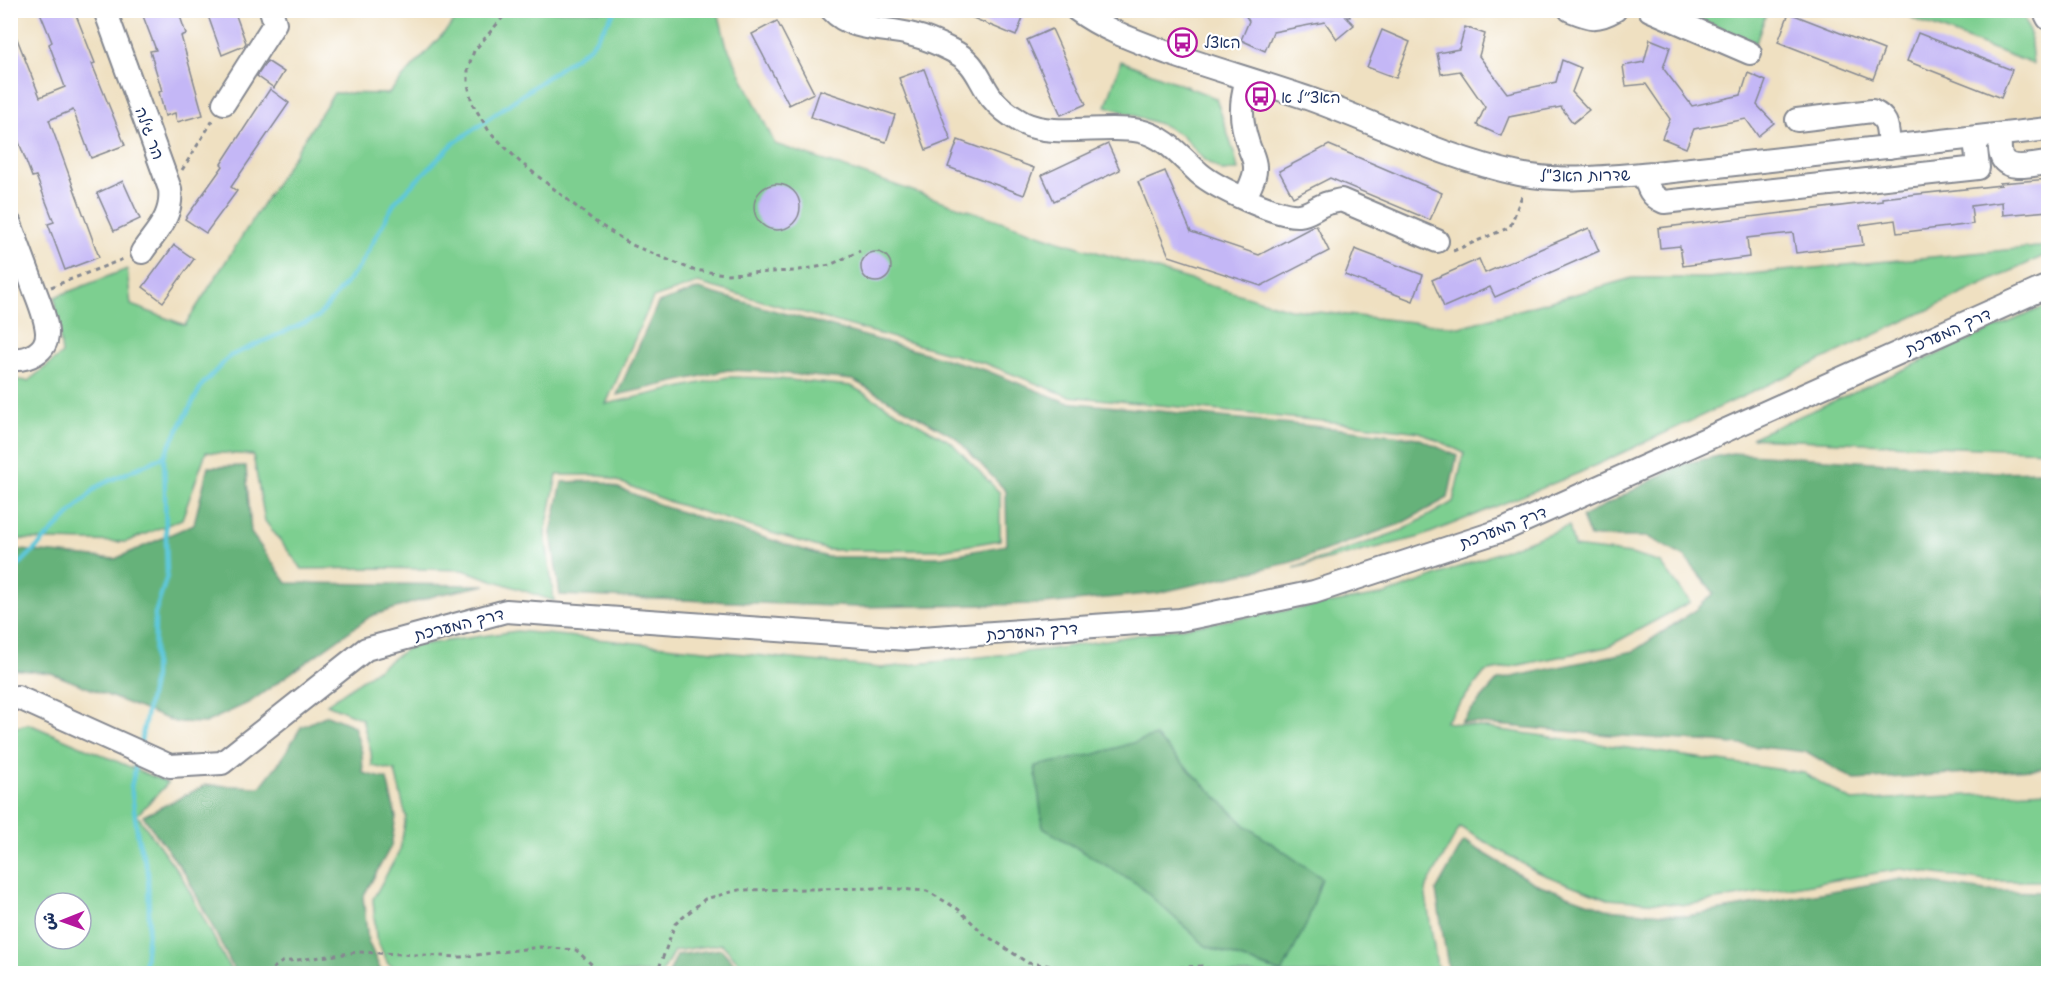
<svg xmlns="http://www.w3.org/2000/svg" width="2059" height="984" viewBox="0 0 2059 984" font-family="'Playpen Sans','Playpen Sans Arabic','Playpen Sans Hebrew',sans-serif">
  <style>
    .green { fill: #7dcf90; stroke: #4c7f77; stroke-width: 1.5; fill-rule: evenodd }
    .forest { fill: #66b27a; stroke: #40706c; stroke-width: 1.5 }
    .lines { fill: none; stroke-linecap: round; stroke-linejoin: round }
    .stream { stroke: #5fc8db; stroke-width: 4.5 }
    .building { fill: #c4b7f6 }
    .minor-casing { stroke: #858890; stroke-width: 26 }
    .path { stroke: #858890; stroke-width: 3; stroke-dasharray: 4.5 4.5; stroke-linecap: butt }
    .minor { stroke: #fff; stroke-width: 22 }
    .labels { text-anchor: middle; stroke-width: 4.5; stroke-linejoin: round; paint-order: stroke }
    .poi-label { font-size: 16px; fill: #1b2f5e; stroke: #fff; text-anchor: start }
    .street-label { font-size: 16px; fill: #1b2f5e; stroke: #fff }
  </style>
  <rect width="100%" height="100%" fill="#fff"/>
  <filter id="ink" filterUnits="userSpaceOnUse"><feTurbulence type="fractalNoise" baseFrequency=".0167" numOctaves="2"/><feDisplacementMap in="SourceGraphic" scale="12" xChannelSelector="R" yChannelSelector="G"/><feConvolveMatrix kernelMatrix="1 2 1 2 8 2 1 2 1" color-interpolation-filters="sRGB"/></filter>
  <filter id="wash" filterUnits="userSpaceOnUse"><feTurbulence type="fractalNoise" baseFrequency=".008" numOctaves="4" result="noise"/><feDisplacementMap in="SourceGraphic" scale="24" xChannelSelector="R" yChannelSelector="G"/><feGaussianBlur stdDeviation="1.35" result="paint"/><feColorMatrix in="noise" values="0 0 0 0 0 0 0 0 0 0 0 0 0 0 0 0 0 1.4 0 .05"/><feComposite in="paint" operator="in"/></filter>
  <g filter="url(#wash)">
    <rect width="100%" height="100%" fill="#efe0c1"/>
    <!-- green -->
    <g class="green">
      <path d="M464 11H718L726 44 775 144 1059 241 1290 309 1460 327 1632 278H1708L2048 246V254L1579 473 1420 537 1294 568 1403 530 1453 502 1464 453 1420 432 1353 424 1068 396 987 364 698 283 653 298 606 404 728 377 768 378 851 386 951 442 1000 493V540L940 550H828L670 502 602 475H557L545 533 554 601 463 570 381 568 302 569 265 521 253 455 206 452 182 519 126 542 11 539V379L28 381 62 354 55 297 127 269 131 305 185 325 334 93 388 94Z"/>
      <path d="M1678 11H1767L1756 43Z"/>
      <path d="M1903 11H2022L2030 34 2033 64 1914 19Z"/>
      <path d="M1121 61 1216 98 1235 156 1238 170 1222 171 1204 160 1183 136 1165 126 1106 106Z"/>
      <path d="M2048 306V451L1751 438 2034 311Z"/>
      <path d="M1569 526 1574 547 1631 554 1661 563 1690 602 1607 647 1485 672 1445 722 1804 773 1852 801 2048 791V881H1986L1901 869 1687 905 1608 899 1537 872 1460 827 1425 890 1438 973 1213 974 1204 969 1187 974H749L722 944 674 951 662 973H406L388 964 376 938 373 899 400 850 406 817 395 771 372 766 371 752 362 719 327 704 411 646 517 631 881 668 1052 649 1387 594Z"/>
      <path d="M29 724 168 783 137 815 182 877 232 973H11V728ZM45 903H81V939H45Z"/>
    </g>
    <!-- forest -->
    <g class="forest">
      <path d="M698 289 985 370 1066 402 1352 430 1418 438 1457 456 1448 498 1400 524 1292 562 1158 593 1044 604 857 607 560 595 551 533 562 482 601 481 668 508 827 557H941L1007 545 1006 491 955 437 853 380 769 372 728 370 617 395 658 303Z"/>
      <path d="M1732 453 1904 464 1993 472 2048 471V768L1855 780 1807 752 1715 742 1622 736 1461 722 1498 680 1634 651 1696 610 1714 593 1685 557 1648 537H1590L1582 517 1683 464Z"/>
      <path d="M246 466 251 533 287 583 486 585 437 595 371 616 250 702 205 723 175 722 51 673 11 669V549L115 559 194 524 208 467Z"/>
      <path d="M327 715 354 726 362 753 363 773 387 779 396 817 391 846 363 897 368 941 381 971 386 973H236L186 875 143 816 206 785 260 787 281 760 301 727Z"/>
      <path d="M1155 736 1245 825 1322 878 1307 923 1282 973 1206 946 1136 883 1043 828 1035 766 1096 754Z"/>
      <path d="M1464 841 1532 882 1606 909 1687 916 1901 879 1986 891 2048 892V973H1449L1436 891Z"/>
      <path d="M721 949 743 973H669L677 955Z"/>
    </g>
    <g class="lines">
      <!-- stream -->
      <g class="stream">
        <path d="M10 574 98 486 164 456 202 385 230 356 318 317 359 267 395 202 453 144 591 46 616 10"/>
        <path d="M140 746 154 677 155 614 167 576 164 456"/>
        <path d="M137 760 131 787 138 838 148 872 149 920 144 974"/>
      </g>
    </g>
    <g id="blocks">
      <!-- building -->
      <g class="building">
        <path d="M39 10H74L95 63 92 64 125 145 91 158 73 110 49 120 99 257 65 270 48 224 54 222 36 176 32 177 10 118V21L40 97 65 87 49 44 52 42Z"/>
        <path d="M160 10H178L186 34 181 36 203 115 177 122 175 113 165 116 159 92 162 91 150 51 156 50 143 16Z"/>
        <path d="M206 10H234L246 43 244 46 222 55Z"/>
        <path d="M954 10H1026L1016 36Z"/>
        <path d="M1242 10H1349L1350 17H1346L1354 25 1337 39 1325 22 1273 32 1265 51 1241 40 1249 21Z"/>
        <path d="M1789 13 1884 50 1873 79 1778 42Z"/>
        <path d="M777 21 814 93 789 105 752 34Z"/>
        <path d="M1465 27 1485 34 1479 56 1507 93 1556 82 1562 60 1581 68 1572 92 1589 110 1573 123 1561 107 1509 117 1501 136 1477 125 1485 107 1460 71 1441 74 1437 53 1459 49Z"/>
        <path d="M1052 29 1086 104 1061 115 1027 40Z"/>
        <path d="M1382 30 1410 42 1396 78 1367 67Z"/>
        <path d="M1918 33 2012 70 2001 98 1907 61Z"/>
        <path d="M1650 39 1670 47 1663 68 1692 106 1741 95 1748 73 1766 81 1757 105 1774 123 1758 136 1746 119 1694 129 1686 148 1662 138 1670 119 1646 84 1626 86 1623 66 1644 62Z"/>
        <path d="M267 61 284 72 274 88 257 76Z"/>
        <path d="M924 69 951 140 926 150 899 78Z"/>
        <path d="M270 89 289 103 231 187 237 191 206 233 185 219 223 166 221 164Z"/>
        <path d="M820 90 895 115 886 142 811 117Z"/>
        <path d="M958 140 1034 168 1024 195 948 167Z"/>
        <path d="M1108 144 1120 170 1054 201 1042 175Z"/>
        <path d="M1329 145 1442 193 1430 220 1330 178 1293 197 1279 171Z"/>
        <path d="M1165 171 1191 232 1259 255 1316 225 1329 251 1261 286 1169 256 1138 182Z"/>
        <path d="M2049 179V211L2003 215 2002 202 1971 206 1973 224 1897 233 1895 220 1860 225 1863 245 1796 253 1793 233 1773 235 1747 238 1749 257 1683 266 1680 246 1660 248 1658 228 1882 201V198L2001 185 2000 183Z"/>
        <path d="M123 181 140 219 114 231 97 193Z"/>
        <circle cx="777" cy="207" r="23"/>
        <path d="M1589 228 1599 251 1495 297 1490 287 1444 307 1432 280 1479 259 1485 273Z"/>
        <path d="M174 245 194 259 163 302 143 287Z"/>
        <path d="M1355 249 1423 275 1413 301 1345 275Z"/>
        <circle cx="876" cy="267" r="15"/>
      </g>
    </g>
  </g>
  <g filter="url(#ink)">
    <use href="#blocks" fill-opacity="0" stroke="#858890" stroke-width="1.5"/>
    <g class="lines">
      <defs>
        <g id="minor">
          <path d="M105 10 170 189C173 217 157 230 142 252"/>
          <path d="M832 10C852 32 886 27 913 35 926 38 939 44 951 50 976 62 977 77 991 97 999 107 1012 117 1023 123 1054 138 1105 124 1140 131 1165 136 1181 157 1199 173 1215 187 1278 217 1299 215 1310 214 1317 206 1328 203 1332 202 1337 201 1341 200L1437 241"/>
          <path d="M1077 10C1104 30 1136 41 1168 53 1215 69 1263 83 1310 99 1379 124 1447 159 1519 174 1564 183 1610 176 1655 173L2048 129"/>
          <path d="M1570 10C1590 18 1596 21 1615 10"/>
          <path d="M1650 10 1750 53"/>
          <path d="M2044 10 2048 18"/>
          <path d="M224 103 275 23 271 10"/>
          <path d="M1797 120 1872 111C1890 119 1887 129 1889 147"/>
          <path d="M2000 135C2000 141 1999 149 2001 155 2006 173 2035 164 2048 163"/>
          <path d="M1644 174C1648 188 1650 196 1664 202L1978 168 1975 138"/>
          <path d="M1245 198C1249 188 1256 177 1255 167 1255 159 1250 151 1248 144 1240 120 1240 103 1247 79"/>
          <path d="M10 224C19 247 27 269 35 291 40 304 46 318 47 332 48 352 27 361 10 359"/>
          <path d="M10 699 17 697 170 766 222 763 366 649 506 611 907 639 1180 620 1314 592 1503 530 2048 286"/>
        </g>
      </defs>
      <!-- minor casing -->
      <use href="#minor" class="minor-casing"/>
      <!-- path -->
      <g class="path">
        <path d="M509 10 474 51 468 68V84L472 103 489 131 520 162 597 223 632 245 693 270 726 274 794 271 830 265 860 251"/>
        <path d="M182 170 215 117"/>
        <path d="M1453 251 1510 227 1523 193"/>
        <path d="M51 287 126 258"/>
        <path d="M10 969 19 974"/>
        <path d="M265 974 282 962 359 952 461 957 540 947 576 950 602 974"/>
        <path d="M654 974 659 968 675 924 705 899 739 890 884 888 927 891 958 909 984 934 1028 963 1102 972 1202 966 1224 974"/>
      </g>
      <!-- minor -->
      <use href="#minor" class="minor"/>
    </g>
  </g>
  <!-- icons -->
  <defs>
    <symbol id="bus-ring" viewBox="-11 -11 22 22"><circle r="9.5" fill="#fff" stroke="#b5179e" stroke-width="1.5"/><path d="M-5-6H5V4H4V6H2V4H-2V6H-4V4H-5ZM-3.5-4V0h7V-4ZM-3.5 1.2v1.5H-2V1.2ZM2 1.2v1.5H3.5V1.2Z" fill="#b5179e"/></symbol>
  </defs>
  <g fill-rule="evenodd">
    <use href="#bus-ring" x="1166" y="26" width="33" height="33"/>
    <use href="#bus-ring" x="1244" y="80" width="33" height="33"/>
  </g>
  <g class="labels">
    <!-- poi labels -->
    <g class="poi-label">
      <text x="1204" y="48">האצל</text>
      <text x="1281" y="103">האצ״ל א</text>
    </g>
    <!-- street labels -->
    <g class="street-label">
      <text transform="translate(150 133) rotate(70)" y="6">הר גילה</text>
      <text transform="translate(1585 175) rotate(-1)" y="6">שדרות האצ"ל</text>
      <text transform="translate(1948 331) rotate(-24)" y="6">דרך המערכת</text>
      <text transform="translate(1503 527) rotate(-21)" y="6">דרך המערכת</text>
      <text transform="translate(459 624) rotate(-14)" y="6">דרך המערכת</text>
      <text transform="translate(1032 631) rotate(-4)" y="6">דרך המערכת</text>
    </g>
  </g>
  <!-- margin -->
  <rect width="2059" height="984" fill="none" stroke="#fff" stroke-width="36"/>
  <!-- north arrow -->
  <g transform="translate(63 921) rotate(269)"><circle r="28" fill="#ffffff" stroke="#a4acbf" stroke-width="1.5"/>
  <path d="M0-4.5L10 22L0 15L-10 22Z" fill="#b5179e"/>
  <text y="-9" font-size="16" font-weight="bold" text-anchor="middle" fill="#1b2f5e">ش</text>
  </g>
</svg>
